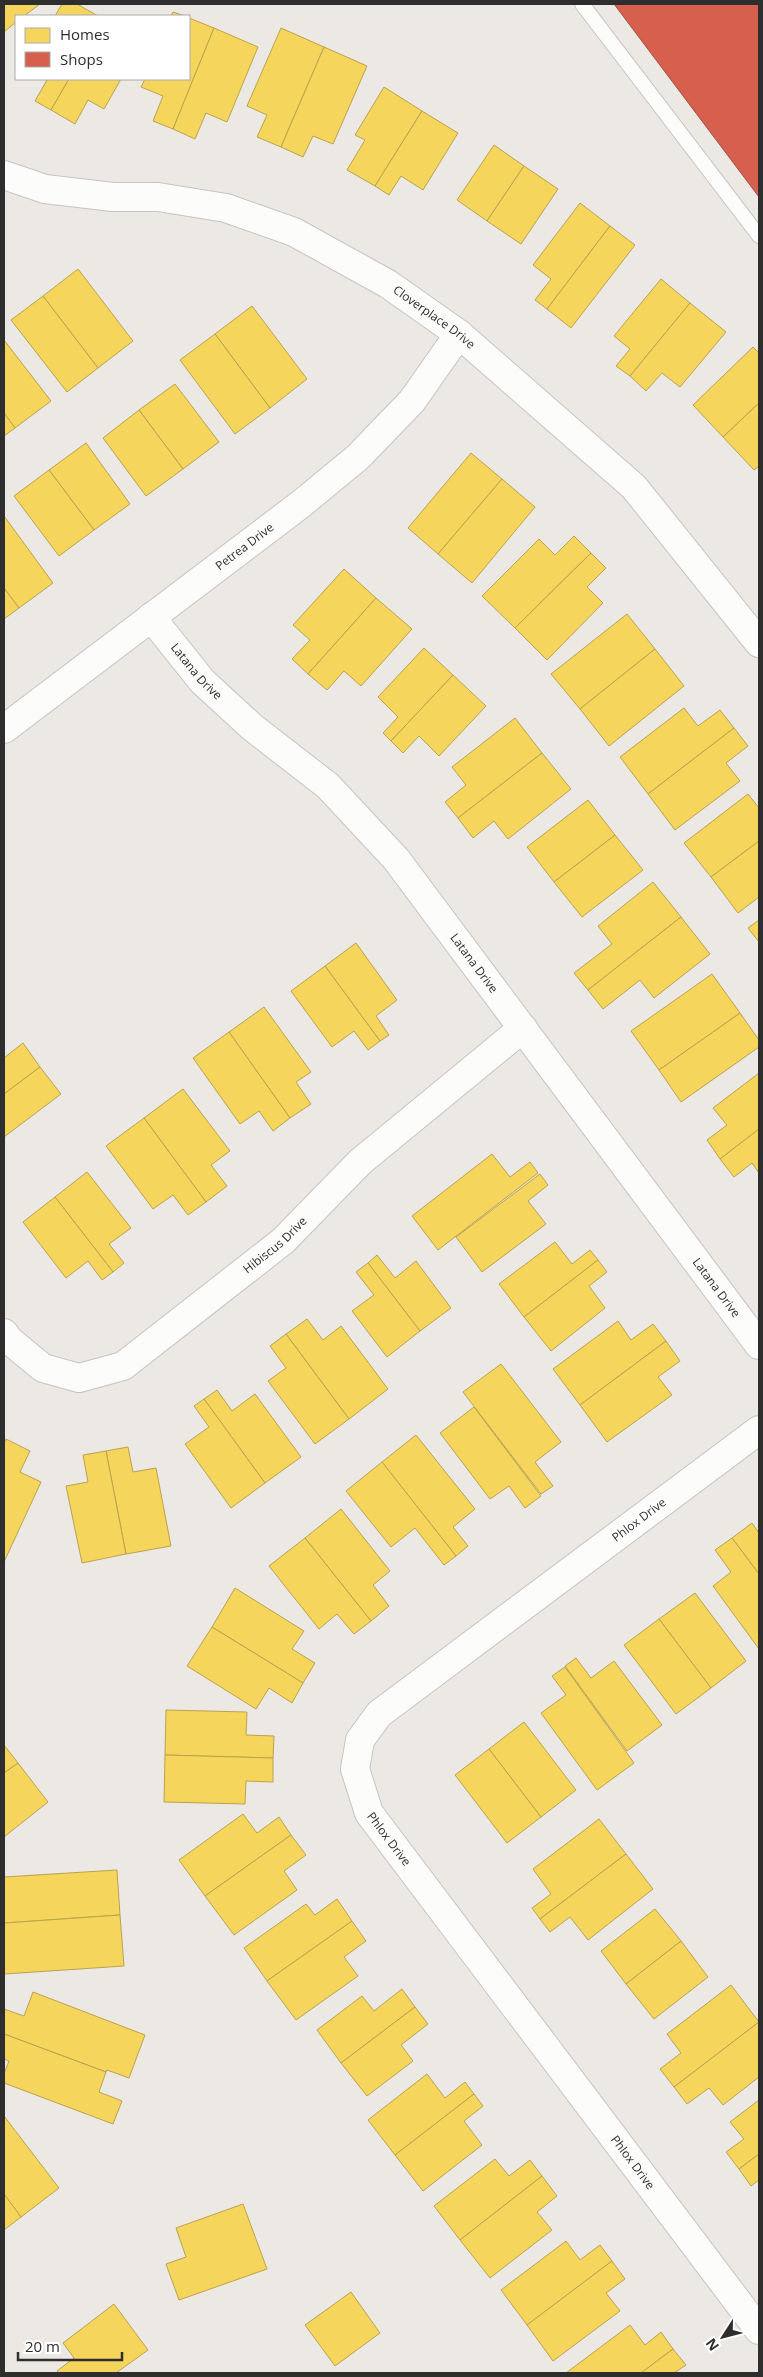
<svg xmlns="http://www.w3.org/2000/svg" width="763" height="2377" viewBox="0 0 763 2377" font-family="'Open Sans',sans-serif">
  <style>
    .homes { fill: #f6d55c; stroke: #baa34e }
    .shops { fill: #d6604d; stroke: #a45144 }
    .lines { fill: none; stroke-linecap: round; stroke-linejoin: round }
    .lane-casing { stroke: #c5c4c5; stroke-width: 16 }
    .street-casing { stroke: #c5c4c5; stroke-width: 30 }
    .lane { stroke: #fcfcfb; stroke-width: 14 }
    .street { stroke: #fcfcfb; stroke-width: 28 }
    .labels { text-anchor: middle; stroke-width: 5; stroke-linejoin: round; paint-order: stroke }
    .street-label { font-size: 12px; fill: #2e2e2e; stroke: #fff }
  </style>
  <rect width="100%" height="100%" fill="#ece8e4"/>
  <!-- homes -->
  <g class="homes">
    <path d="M4 4H40L24 16H16V22L4 32Z"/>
    <path d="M62 4H77L98 16H55Z"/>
    <path d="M173 12 185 16H171Z"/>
    <path d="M189 18 214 28 173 129 153 121 163 96 141 87 145 79H189Z"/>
    <path d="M214 28 258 47 227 122 206 113 195 139 173 129Z"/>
    <path d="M281 28 324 47 281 147 257 137 267 115 247 106Z"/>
    <path d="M324 47 367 66 333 144 313 136 303 157 281 147Z"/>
    <path d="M45 79H69L51 110 35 101 47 80Z"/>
    <path d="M69 79H121L104 109 88 100 75 124 51 110Z"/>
    <path d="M384 87 422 111 375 186 347 170 365 140 355 135Z"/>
    <path d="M422 111 458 133 423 190 401 176 389 195 375 186Z"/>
    <path d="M494 145 524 166 487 221 457 200Z"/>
    <path d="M524 166 558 189 521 244 487 221Z"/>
    <path d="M580 203 610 226 547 309 535 300 551 279 533 265Z"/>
    <path d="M610 226 635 245 571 328 547 309Z"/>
    <path d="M78 269 133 341 98 368 43 296Z"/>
    <path d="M661 279 690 303 630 376 616 366 630 349 614 336Z"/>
    <path d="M43 296 98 368 67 392 11 320Z"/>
    <path d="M690 303 726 332 680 387 662 373 646 391 630 376Z"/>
    <path d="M252 306 307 379 270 408 215 334Z"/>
    <path d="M215 334 270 408 235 434 180 360Z"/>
    <path d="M4 340 51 401 15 428 4 413Z"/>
    <path d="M753 347 759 353V403L723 437 693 405Z"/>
    <path d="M175 384 219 442 183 469 139 410Z"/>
    <path d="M759 403V466L754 470 723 437Z"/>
    <path d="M139 410 183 469 146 496 103 438Z"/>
    <path d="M4 413 15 428 4 436Z"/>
    <path d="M86 443 130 504 94 530 49 470Z"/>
    <path d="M471 453 502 479 438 554 408 528Z"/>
    <path d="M49 470 94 530 59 556 14 496Z"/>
    <path d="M502 479 535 507 472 583 438 554Z"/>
    <path d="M4 516 53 583 19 608 4 588Z"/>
    <path d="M574 536 591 553 515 628 482 596 539 539 555 555Z"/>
    <path d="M591 553 606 568 587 587 603 603 547 660 515 628Z"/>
    <path d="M344 569 376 598 308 674 292 659 310 640 293 625Z"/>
    <path d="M4 588 19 608 4 619Z"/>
    <path d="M376 598 412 629 361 686 344 671 327 690 308 674Z"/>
    <path d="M627 614 655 649 580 709 551 674Z"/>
    <path d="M424 648 453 675 391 741 383 733 398 717 378 697Z"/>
    <path d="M655 649 684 686 609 746 580 709Z"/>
    <path d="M453 675 486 706 439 756 419 736 403 753 391 741Z"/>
    <path d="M684 708 698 726 720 710 734 728 648 794 620 757Z"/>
    <path d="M515 718 542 753 458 818 445 802 466 785 452 767Z"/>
    <path d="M734 728 748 746 726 763 740 781 675 830 648 794Z"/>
    <path d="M542 753 571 789 508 839 494 821 473 838 458 818Z"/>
    <path d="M748 794 759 808V841L711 877 684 843Z"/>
    <path d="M588 800 615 835 554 882 527 847Z"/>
    <path d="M615 835 643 870 582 917 554 882Z"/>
    <path d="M759 841V897L738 913 711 877Z"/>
    <path d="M653 882 681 917 588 990 574 973 612 944 598 926Z"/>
    <path d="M681 917 710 954 654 998 640 980 603 1009 588 990Z"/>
    <path d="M759 920V942L748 928Z"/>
    <path d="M356 943 397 1000 376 1016 389 1035 380 1041 325 966Z"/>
    <path d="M325 966 380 1041 368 1050 354 1031 332 1047 291 991Z"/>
    <path d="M712 974 740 1013 659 1070 631 1031Z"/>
    <path d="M264 1007 311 1072 296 1082 311 1104 290 1118 229 1032Z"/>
    <path d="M740 1013 759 1040V1047L681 1102 659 1070Z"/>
    <path d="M229 1032 290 1118 273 1131 259 1111 240 1124 193 1058Z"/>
    <path d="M23 1043 40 1067 4 1094V1058Z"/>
    <path d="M40 1067 61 1094 4 1137V1094Z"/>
    <path d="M759 1073V1129L720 1159 707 1140 727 1125 713 1108Z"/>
    <path d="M183 1089 230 1151 211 1165 227 1186 206 1202 144 1118Z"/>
    <path d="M144 1118 206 1202 188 1215 173 1195 153 1209 106 1146Z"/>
    <path d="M759 1129V1173L752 1163 734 1177 720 1159Z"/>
    <path d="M492 1154 510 1177 530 1162 538 1173 438 1250 412 1216Z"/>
    <path d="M87 1172 131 1228 109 1244 124 1263 113 1272 55 1197Z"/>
    <path d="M540 1174 548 1185 528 1201 546 1224 482 1272 456 1237Z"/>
    <path d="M55 1197 113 1272 102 1280 88 1261 66 1278 23 1222Z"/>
    <path d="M555 1242 572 1264 590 1250 598 1260 524 1317 499 1284Z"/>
    <path d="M377 1255 395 1278 416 1261 451 1308 420 1331 368 1263Z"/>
    <path d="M598 1260 607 1272 589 1286 605 1308 551 1351 524 1317Z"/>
    <path d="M368 1263 420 1331 387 1357 352 1311 374 1295 356 1272Z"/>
    <path d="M307 1319 323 1340 341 1326 388 1389 349 1419 286 1334Z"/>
    <path d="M618 1321 631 1340 653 1324 666 1341 580 1405 553 1369Z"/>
    <path d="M286 1334 349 1419 315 1444 268 1381 286 1368 270 1346Z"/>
    <path d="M666 1341 680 1361 658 1377 672 1395 607 1442 580 1405Z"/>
    <path d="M501 1364 561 1442 535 1462 553 1486 541 1494 463 1392Z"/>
    <path d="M217 1390 232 1411 255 1394 301 1457 265 1483 204 1399Z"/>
    <path d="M204 1399 265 1483 231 1508 185 1444 209 1427 194 1406Z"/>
    <path d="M474 1407 541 1496 525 1508 509 1486 490 1499 440 1433Z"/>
    <path d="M416 1435 475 1509 453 1527 468 1546 456 1556 382 1462Z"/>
    <path d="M6 1439 30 1451 20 1472 41 1482 4 1562V1443Z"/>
    <path d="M128 1447 133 1472 156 1468 171 1546 126 1554 106 1451Z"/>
    <path d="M106 1451 126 1554 82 1563 66 1486 88 1482 83 1455Z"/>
    <path d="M382 1462 456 1556 444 1565 415 1528 391 1547 346 1491Z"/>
    <path d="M341 1509 390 1571 373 1585 389 1606 371 1621 305 1538Z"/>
    <path d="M752 1523 759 1533V1574L732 1538Z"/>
    <path d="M305 1538 371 1621 354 1634 337 1614 319 1629 269 1566Z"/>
    <path d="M732 1538 759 1574V1649L713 1586 731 1572 715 1550Z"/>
    <path d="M235 1588 304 1631 292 1649 315 1663 303 1683 212 1627Z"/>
    <path d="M695 1593 746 1661 711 1688 659 1619Z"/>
    <path d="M659 1619 711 1688 676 1714 624 1645Z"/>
    <path d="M212 1627 303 1683 292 1703 269 1688 256 1709 187 1666Z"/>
    <path d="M576 1658 591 1678 614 1661 662 1725 627 1751 565 1666Z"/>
    <path d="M565 1667 634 1763 597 1790 541 1713 566 1695 552 1676Z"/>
    <path d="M166 1710 247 1712 246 1735 274 1736 273 1758 165 1755Z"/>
    <path d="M524 1722 576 1790 541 1817 489 1749Z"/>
    <path d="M4 1745 18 1763 4 1773Z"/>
    <path d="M489 1749 541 1817 507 1843 455 1775Z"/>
    <path d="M165 1755 273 1758V1782L246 1781 245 1804 164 1802Z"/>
    <path d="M18 1763 48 1802 4 1837V1773Z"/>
    <path d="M243 1814 257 1833 279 1817 291 1835 205 1896 179 1860Z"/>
    <path d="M599 1819 626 1854 540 1919 532 1908 551 1894 533 1869Z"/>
    <path d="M291 1835 306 1855 284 1871 297 1890 234 1935 205 1896Z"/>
    <path d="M626 1854 653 1889 588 1940 570 1917 550 1932 540 1919Z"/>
    <path d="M117 1870 120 1915 4 1923V1877Z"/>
    <path d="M337 1899 352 1921 267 1981 244 1948 306 1904 315 1915Z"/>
    <path d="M655 1909 681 1941 626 1984 601 1951Z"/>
    <path d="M120 1915 124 1966 4 1974V1923Z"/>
    <path d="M352 1921 366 1941 344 1957 358 1976 296 2020 267 1981Z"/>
    <path d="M681 1941 708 1977 654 2019 626 1984Z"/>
    <path d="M731 1985 759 2022 674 2087 660 2069 681 2053 667 2034Z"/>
    <path d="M402 1989 415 2007 341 2063 317 2030 362 1996 374 2011Z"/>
    <path d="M33 1992 145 2035 129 2078 107 2070 106 2072 4 2034V2009L24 2016Z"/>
    <path d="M415 2007 428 2024 401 2045 413 2061 367 2096 341 2063Z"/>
    <path d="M759 2022V2077L723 2105 709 2088 687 2104 674 2087Z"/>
    <path d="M4 2034 106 2072 99 2092 122 2101 113 2124 4 2083V2074L9 2061 4 2059Z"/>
    <path d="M427 2074 445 2098 465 2082 474 2094 395 2155 368 2120Z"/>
    <path d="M474 2094 483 2106 464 2121 482 2145 423 2191 395 2155Z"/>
    <path d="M759 2100V2154L739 2169 726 2152 744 2139 730 2122Z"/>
    <path d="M4 2116 59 2188 21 2217 4 2194Z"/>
    <path d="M759 2154V2180L751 2186 739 2169Z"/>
    <path d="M495 2159 509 2176 530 2160 542 2176 460 2240 434 2206Z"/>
    <path d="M542 2176 557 2196 537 2212 552 2230 490 2278 460 2240Z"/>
    <path d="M4 2194 21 2217 4 2230Z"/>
    <path d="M243 2204 267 2269 179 2300 166 2264 186 2257 176 2228Z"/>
    <path d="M566 2241 580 2260 600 2245 612 2261 527 2325 501 2290Z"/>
    <path d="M612 2261 625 2279 606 2293 620 2311 553 2361 527 2325Z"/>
    <path d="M351 2292 380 2333 335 2366 305 2325Z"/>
    <path d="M114 2304 148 2350 116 2373H58L57 2371 74 2358 63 2343Z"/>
    <path d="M630 2325 645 2345 661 2332 673 2349 641 2373H566Z"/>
    <path d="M673 2349 686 2365 674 2373H641Z"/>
  </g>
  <!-- shops -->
  <path class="shops" d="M614 4H759V197Z"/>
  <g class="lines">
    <defs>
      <path id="lane" d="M582 4 759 236"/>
      <g id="street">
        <path id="s1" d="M4 175 45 189 113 197H158L226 208 294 232 388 284 459 334 634 487 759 643"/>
        <path id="s2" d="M151 617 202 681 252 727 328 786 396 859 759 1345"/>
        <path id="s3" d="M4 729 301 504 358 457 412 401 459 334"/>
        <path id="s4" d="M4 1333 9 1340 43 1368 79 1378 123 1366 283 1241 360 1162 523 1028"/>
        <path id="s5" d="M759 1430 379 1714 360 1740 355 1769 369 1813 759 2330"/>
      </g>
    </defs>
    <!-- lane casing -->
    <use href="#lane" class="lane-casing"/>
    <!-- street casing -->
    <use href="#street" class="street-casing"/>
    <!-- lane -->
    <use href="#lane" class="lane"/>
    <!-- street -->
    <use href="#street" class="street"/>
  </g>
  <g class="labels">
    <!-- street labels -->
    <g class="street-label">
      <text dy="4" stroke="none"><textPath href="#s1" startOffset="462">Cloverplace Drive</textPath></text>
      <text dy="4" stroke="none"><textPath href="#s3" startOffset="302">Petrea Drive</textPath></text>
      <text dy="4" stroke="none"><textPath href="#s2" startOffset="71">Latana Drive</textPath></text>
      <text dy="4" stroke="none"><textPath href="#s2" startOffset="476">Latana Drive</textPath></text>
      <text dy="4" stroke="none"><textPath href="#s4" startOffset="330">Hibiscus Drive</textPath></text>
      <text dy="4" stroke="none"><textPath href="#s2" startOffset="881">Latana Drive</textPath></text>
      <text transform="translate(639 1520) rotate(-37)" y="4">Phlox Drive</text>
      <text dy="4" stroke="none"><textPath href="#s5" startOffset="615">Phlox Drive</textPath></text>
      <text dy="4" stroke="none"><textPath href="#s5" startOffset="1020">Phlox Drive</textPath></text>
    </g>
  </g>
  <!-- border -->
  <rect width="763" height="2377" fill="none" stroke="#2e2e2e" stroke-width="10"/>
  <!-- legend -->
  <rect x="15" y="15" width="175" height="65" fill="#ffffff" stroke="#ababab"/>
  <rect x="25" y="28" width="25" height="15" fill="#f6d55c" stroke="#ababab"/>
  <text x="60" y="40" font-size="15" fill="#2e2e2e">Homes</text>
  <rect x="25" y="52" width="25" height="15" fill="#d6604d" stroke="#ababab"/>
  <text x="60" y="65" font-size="15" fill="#2e2e2e">Shops</text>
  <!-- north arrow -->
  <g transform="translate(723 2337) rotate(234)" stroke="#ffffff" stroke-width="4" paint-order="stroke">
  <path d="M0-4L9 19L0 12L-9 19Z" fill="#2e2e2e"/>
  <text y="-8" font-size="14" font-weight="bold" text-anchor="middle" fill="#2e2e2e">N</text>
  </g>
  <!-- scale -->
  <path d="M18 2352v8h104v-8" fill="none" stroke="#2e2e2e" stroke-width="2.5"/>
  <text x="25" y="2352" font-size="15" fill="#2e2e2e" stroke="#ffffff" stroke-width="4" paint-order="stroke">20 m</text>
</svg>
